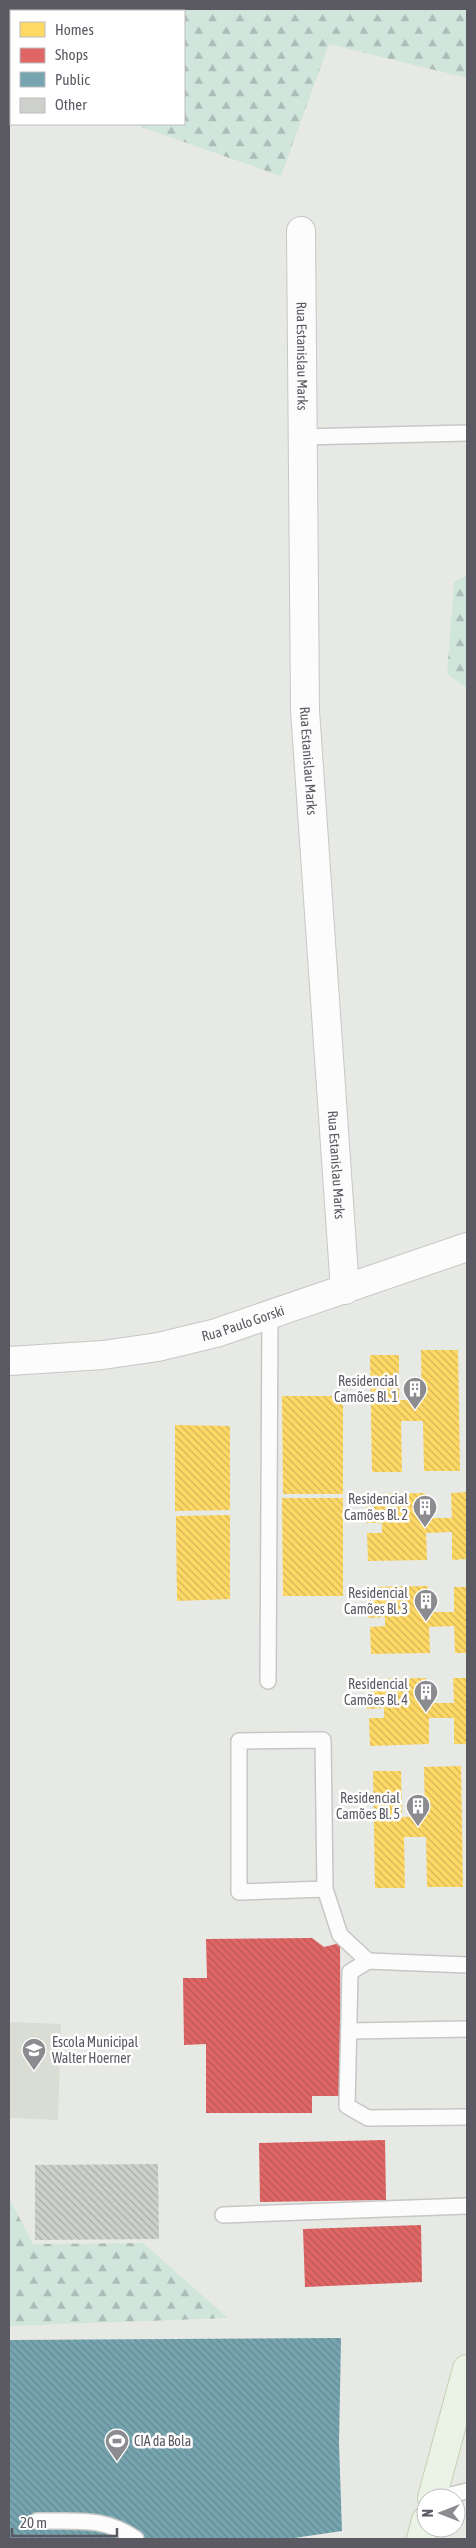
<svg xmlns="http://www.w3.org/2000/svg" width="476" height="2548" viewBox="0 0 476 2548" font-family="'Asap Condensed',sans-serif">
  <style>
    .education { fill: #d9ddd3 }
    .forest { fill: url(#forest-firs) }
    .homes { fill: url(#homes-back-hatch) }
    .shops { fill: url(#shops-back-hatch) }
    .public { fill: url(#public-back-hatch) }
    .building { fill: url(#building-back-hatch) }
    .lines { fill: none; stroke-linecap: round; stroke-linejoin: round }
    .service-casing { stroke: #c7c7c7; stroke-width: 18 }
    .minor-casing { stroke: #c7c7c7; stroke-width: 30 }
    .tertiary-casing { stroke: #c7c7c7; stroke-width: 30 }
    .primary-casing { stroke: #c4d1b2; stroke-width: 30 }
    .service { stroke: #fbfcfb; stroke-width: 15 }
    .minor { stroke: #fbfcfb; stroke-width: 28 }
    .tertiary { stroke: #fbfcfb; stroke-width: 28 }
    .primary { stroke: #ebf2e6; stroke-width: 28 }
    .labels { text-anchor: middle; stroke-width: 5; stroke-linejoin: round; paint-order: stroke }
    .street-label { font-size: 14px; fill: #5b5961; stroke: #fff }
    .poi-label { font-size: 14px; fill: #5b5961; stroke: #fff; text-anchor: end }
  </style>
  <defs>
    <pattern id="forest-firs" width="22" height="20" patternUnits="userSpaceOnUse" patternTransform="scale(1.25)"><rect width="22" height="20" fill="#d0e6dd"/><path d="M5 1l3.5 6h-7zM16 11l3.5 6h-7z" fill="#acbdb7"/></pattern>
    <pattern id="homes-back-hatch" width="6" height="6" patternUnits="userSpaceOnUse" patternTransform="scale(1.25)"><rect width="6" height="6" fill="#ffd966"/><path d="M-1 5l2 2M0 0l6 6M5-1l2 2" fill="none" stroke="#d1b357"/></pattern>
    <pattern id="shops-back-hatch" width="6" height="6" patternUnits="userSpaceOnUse" patternTransform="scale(1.25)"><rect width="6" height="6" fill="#e06666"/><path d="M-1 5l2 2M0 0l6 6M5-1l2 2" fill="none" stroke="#b95757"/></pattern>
    <pattern id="public-back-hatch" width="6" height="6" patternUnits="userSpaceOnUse" patternTransform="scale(1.25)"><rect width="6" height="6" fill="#76a5af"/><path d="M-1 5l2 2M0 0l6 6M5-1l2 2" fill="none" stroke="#648992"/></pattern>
    <pattern id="building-back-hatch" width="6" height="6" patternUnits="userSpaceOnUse" patternTransform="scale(1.25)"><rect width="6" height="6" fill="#ced0cc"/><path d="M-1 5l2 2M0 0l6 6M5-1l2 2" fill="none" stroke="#aaaca9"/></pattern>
  </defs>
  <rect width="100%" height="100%" fill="#e7e9e4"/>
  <!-- education -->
  <path class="education" d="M9 2022 61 2024 58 2120 9 2118Z"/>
  <!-- forest -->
  <g class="forest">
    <path d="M9 9H467V78L329 44 281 176 133 124H184V11H11V123L9 124Z"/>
    <path d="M467 575V688L447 674 454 582Z"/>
    <path d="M9 2198 33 2244 143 2243 228 2318 9 2326Z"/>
  </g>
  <!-- homes -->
  <g class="homes">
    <path d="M421 1350H458L460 1471H424L423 1421H401L402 1472H372L370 1355H399V1400H422Z"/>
    <path d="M282 1396H343V1494H283Z"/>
    <path d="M175 1425 230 1426V1510L175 1511Z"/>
    <path d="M467 1492V1559L452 1560V1532L426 1533 427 1560 368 1561 367 1533H382V1523H366V1494L425 1493V1518H452L451 1493Z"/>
    <path d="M282 1498H343V1596H283Z"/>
    <path d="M230 1515V1599L177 1601 176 1516Z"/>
    <path d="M428 1586V1612H454V1587H467V1653H455L454 1626 429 1627 430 1653 371 1654 370 1627 385 1626V1617L368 1618V1587Z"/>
    <path d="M426 1678 427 1703H454L453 1678H467V1744H454V1718H429V1744L370 1746 369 1718H384V1708L367 1709V1679Z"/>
    <path d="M461 1766 463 1887H427L426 1837H404L405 1888H375L373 1771H401L402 1817 425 1816 424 1767Z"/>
  </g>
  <!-- shops -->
  <g class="shops">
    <path d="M312 1938 324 1947 340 1943 341 2096H312V2113H206V2044L184 2045 183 1978H207L206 1939Z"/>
    <path d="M385 2140 386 2200 260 2202 259 2143Z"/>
    <path d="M421 2225 422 2282 305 2287 303 2229Z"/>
  </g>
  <!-- public -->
  <path class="public" d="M341 2338 339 2444 342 2531 287 2539H9V2340Z"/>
  <!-- building -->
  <path class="building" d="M158 2164 159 2239 35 2240V2165Z"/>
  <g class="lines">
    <defs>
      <g id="service">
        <path d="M302 437 467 433"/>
        <path d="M268 1681 270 1316"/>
        <path d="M325 1889 323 1740 239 1741V1892L325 1889 340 1935 368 1961"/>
        <path d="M467 1965 368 1961 350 1972 347 2106 368 2118 467 2117"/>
        <path d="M349 2031 467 2029"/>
        <path d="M223 2215 467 2206"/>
        <path d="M439 2498 467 2491"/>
        <path d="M37 2521C75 2522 103 2516 136 2539"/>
      </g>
      <g id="minor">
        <path id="s1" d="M301 231 305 710 345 1290"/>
      </g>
      <g id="tertiary">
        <path id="s2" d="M9 1361 103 1355 158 1347 216 1333 467 1247"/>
      </g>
      <g id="primary">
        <path d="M432 2498 467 2369"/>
        <path d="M421 2539 426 2520"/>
      </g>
    </defs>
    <!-- service casing -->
    <use href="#service" class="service-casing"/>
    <!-- minor casing -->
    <use href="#minor" class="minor-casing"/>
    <!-- tertiary casing -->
    <use href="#tertiary" class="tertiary-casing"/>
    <!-- primary casing -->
    <use href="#primary" class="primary-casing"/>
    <!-- service -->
    <use href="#service" class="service"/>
    <!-- minor -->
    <use href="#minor" class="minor"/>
    <!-- tertiary -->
    <use href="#tertiary" class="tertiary"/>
    <!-- primary -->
    <use href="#primary" class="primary"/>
  </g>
  <!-- icons -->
  <defs>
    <symbol id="building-pin" viewBox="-11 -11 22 30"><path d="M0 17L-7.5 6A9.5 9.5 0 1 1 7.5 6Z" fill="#8c8b8f" stroke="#fff"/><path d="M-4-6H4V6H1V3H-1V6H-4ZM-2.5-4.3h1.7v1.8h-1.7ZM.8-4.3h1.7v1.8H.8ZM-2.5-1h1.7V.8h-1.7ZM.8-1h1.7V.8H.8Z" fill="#fff"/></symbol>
    <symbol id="school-pin" viewBox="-11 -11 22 30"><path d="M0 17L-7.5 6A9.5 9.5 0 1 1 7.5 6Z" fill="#8c8b8f" stroke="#fff"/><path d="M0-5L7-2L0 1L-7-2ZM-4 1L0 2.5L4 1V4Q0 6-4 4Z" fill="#fff"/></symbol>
    <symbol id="stadium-pin" viewBox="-11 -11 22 30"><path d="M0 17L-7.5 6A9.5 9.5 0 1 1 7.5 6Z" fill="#8c8b8f" stroke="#fff"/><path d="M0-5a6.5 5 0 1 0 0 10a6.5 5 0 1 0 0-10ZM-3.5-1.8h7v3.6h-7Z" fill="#fff"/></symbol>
  </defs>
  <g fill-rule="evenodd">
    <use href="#building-pin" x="401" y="1375" width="28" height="38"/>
    <use href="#building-pin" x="411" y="1493" width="28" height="38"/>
    <use href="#building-pin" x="412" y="1587" width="28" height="38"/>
    <use href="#building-pin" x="412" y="1678" width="28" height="38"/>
    <use href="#building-pin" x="404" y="1792" width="28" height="38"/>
    <use href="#school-pin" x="20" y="2036" width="28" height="38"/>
    <use href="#stadium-pin" x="103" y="2427" width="28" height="38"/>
  </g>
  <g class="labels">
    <!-- street labels -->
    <g class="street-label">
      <text dy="5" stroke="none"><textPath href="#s1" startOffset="125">Rua Estanislau Marks</textPath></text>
      <text dy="5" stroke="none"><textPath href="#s1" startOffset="530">Rua Estanislau Marks</textPath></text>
      <text dy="5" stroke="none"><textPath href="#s1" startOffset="935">Rua Estanislau Marks</textPath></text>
      <text dy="5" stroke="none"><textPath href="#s2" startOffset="238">Rua Paulo Gorski</textPath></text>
    </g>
    <!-- poi labels -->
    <g class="poi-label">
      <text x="398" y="1386">Residencial<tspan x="398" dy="16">Camões Bl. 1</tspan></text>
      <text x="408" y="1504">Residencial<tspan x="408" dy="16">Camões Bl. 2</tspan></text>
      <text x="408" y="1598">Residencial<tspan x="408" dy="16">Camões Bl. 3</tspan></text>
      <text x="408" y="1689">Residencial<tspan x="408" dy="16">Camões Bl. 4</tspan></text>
      <text x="400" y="1803">Residencial<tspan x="400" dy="16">Camões Bl. 5</tspan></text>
      <text x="52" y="2047" text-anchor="start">Escola Municipal<tspan x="52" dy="16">Walter Hoerner</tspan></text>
      <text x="134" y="2446" text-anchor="start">CIA da Bola</text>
    </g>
  </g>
  <!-- border -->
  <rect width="476" height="2548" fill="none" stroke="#5b5961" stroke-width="20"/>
  <!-- legend -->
  <rect x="10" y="10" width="175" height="115" fill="#ffffff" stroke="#bdbdc0"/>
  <rect x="20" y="22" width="25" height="15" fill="#ffd966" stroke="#bdbdc0"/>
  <text x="55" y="35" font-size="15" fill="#5b5961">Homes</text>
  <rect x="20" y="48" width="25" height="15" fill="#e06666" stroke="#bdbdc0"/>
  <text x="55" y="60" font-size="15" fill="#5b5961">Shops</text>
  <rect x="20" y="72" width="25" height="15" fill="#76a5af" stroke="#bdbdc0"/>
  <text x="55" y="85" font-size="15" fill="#5b5961">Public</text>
  <rect x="20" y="98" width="25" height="15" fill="#ced0cc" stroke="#bdbdc0"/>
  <text x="55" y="110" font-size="15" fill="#5b5961">Other</text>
  <!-- north arrow -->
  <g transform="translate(441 2513) rotate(270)"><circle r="24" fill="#ffffff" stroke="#bdbdc0"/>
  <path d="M0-4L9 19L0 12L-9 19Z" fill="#8c8b8f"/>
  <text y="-8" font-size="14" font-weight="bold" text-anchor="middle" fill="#5b5961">N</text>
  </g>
  <!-- scale -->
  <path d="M12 2528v8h105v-8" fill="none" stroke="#5b5961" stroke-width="2.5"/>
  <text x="20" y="2528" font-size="15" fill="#5b5961" stroke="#ffffff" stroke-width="4" paint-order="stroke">20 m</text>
</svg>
